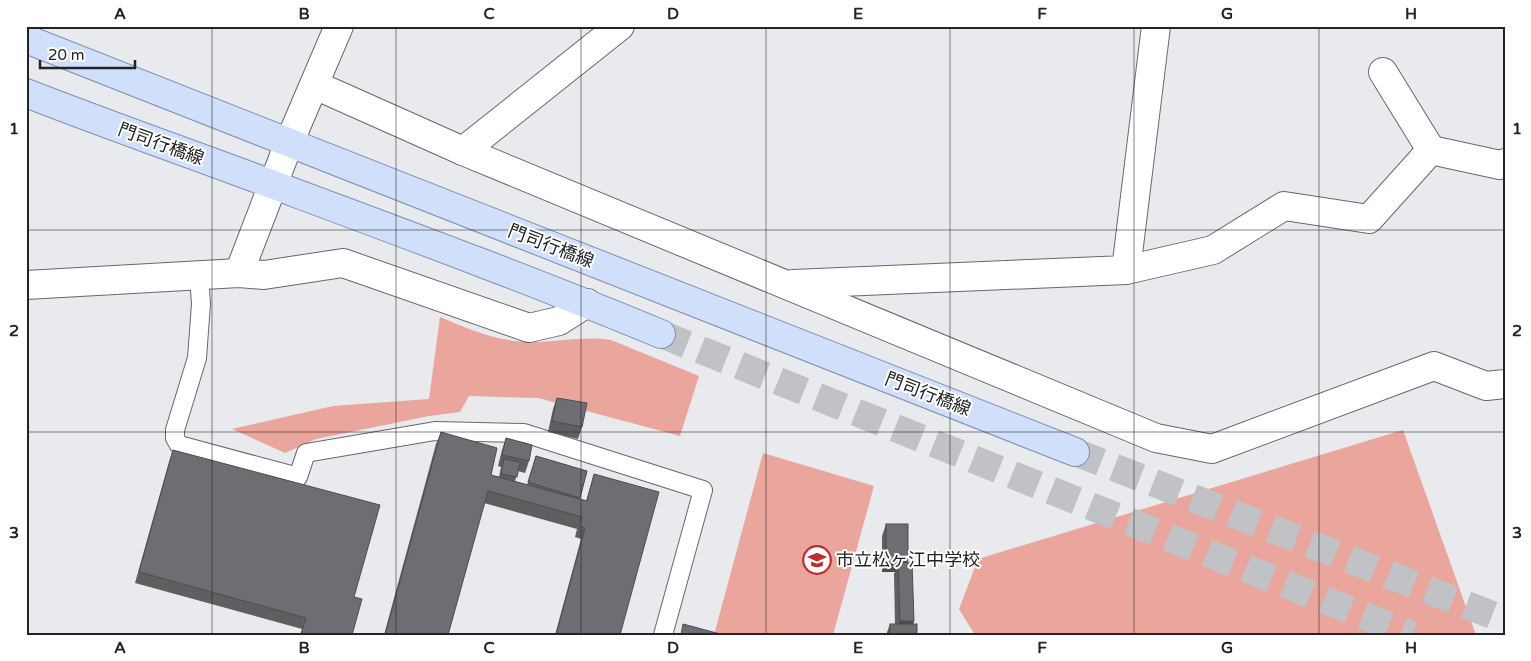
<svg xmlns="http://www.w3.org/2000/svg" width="1531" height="661" viewBox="0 0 1531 661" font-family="'Varela Round','Noto Sans JP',sans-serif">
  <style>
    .green { fill: #eaa59d }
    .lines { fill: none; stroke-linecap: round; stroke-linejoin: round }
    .primary-tunnel { stroke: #c0c2c6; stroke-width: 28; stroke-dasharray: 28 14; stroke-linecap: butt }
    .service-casing { stroke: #66686c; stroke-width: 20 }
    .minor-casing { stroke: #66686c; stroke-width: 30 }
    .tertiary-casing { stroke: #66686c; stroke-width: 30 }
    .primary-casing { stroke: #7e90ad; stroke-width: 30 }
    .service { stroke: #fff; stroke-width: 18 }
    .minor { stroke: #fff; stroke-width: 28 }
    .tertiary { stroke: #fff; stroke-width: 28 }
    .primary { stroke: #d0e0fa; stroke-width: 28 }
    .wall { fill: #5d5f61 }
    .shaded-wall { fill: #4c4d4f }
    .building { fill: #6c6e71; stroke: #4c4d4f }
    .grid { fill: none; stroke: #222324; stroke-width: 1; stroke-opacity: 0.55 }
    .labels { text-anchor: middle; stroke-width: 4; stroke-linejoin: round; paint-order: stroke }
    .street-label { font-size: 18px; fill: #222324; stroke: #fff }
    .poi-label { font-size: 18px; fill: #222324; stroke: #fff; text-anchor: start }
    .neatline { fill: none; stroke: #222324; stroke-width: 2 }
    .grid-label { font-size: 16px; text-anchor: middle; font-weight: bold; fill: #222324 }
  </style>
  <rect width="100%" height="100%" fill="#e8eaee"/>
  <!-- green -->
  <g class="green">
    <path d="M440 317C473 331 501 343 537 342 562 341 586 336 611 340L699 376 680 436 538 398 469 396 460 412 429 416 316 439 285 453 232 429 333 406 429 399Z"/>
    <path d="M1403 430 1476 635H975L959 609 978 559Z"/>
    <path d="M763 453 874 486 833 635H714Z"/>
  </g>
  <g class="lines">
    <!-- primary-tunnel -->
    <g class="primary-tunnel">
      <path d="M661 334 1412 635"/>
      <path d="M1075 452 1505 620"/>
    </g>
    <defs>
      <path id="service" d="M199 275 201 304 197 358 175 430V438L179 445 298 477 306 453 435 431 524 433 703 490 663 635"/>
      <g id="minor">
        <path d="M1383 72 1431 150"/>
        <path d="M315 85 463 151 1156 438 1212 449 1434 366 1486 386 1505 384"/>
        <path d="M463 151 620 26"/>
        <path d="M1126 270 1213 250 1284 206 1369 219 1431 150 1500 165 1505 163"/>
        <path d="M239 273 289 143"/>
        <path d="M793 284 1126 270 1156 26"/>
        <path d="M26 285 239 273 264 275 343 263 529 328 559 321 587 303"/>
      </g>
      <path id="tertiary" d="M289 143 339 26"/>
      <g id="primary">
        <path d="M26 39 1075 452"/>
        <path d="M26 93C108 125 191 154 274 185 403 233 533 281 661 334"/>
      </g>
    </defs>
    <!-- service casing -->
    <use href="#service" class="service-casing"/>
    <!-- minor casing -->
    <use href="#minor" class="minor-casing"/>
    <!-- tertiary casing -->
    <use href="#tertiary" class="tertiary-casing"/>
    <!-- primary casing -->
    <use href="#primary" class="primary-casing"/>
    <!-- service -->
    <use href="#service" class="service"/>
    <!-- minor -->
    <use href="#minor" class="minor"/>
    <!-- tertiary -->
    <use href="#tertiary" class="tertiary"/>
    <!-- primary -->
    <use href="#primary" class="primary"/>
  </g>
  <!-- wall -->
  <g class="wall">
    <path d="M557 398 582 427 578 439 548 432 553 409Z"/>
    <path d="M441 432 491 475 499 477 501 467 498 466 502 450 506 438 529 461 525 473 518 471 515 481 527 485 536 456 587 471 580 499 586 501 594 474 620 635H555L581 539 575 537 577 529 484 503 448 635H384L436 444Z"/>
    <path d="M173 450 354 597 352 635H300L302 629 135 583 169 462Z"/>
    <path d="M886 524 908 560 907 563 914 621 913 624 917 635H886L890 624H895L894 574 895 572H882V536Z"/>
  </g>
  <!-- shaded-wall -->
  <g class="shaded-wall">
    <path d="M886 560H908L904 572 898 563 895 572H882Z"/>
    <path d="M900 621H914L910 633 896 632Z"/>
  </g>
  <!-- building -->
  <g class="building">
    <path d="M557 398 587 403 582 427 552 421Z"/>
    <path d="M441 432 497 448 491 475 587 501 594 474 659 492 620 635H556L585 528 579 526 582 517 488 491 448 635H385Z"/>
    <path d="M506 438 532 445 529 461 502 455Z"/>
    <path d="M173 450 380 505 354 597 362 599 352 635H301L306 618 139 572Z"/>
    <path d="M536 456 587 471 580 498 528 482Z"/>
    <path d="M504 459 520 462 517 477 501 474Z"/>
    <rect x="886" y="524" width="22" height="36"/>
    <path d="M912 562 914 621H900L898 563Z"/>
    <path d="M683 624 724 635H681Z"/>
    <rect x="890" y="624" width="27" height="11"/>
  </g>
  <!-- grid -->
  <path class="grid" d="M212 26V635M396 26V635M581 26V635M766 26V635M950 26V635M1134 26V635M1319 26V635M26 230H1505M26 432H1505"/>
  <!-- icons -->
  <defs>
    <symbol id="school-ring" viewBox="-11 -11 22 22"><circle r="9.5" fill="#fff" stroke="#bc2d2b" stroke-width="1.5"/><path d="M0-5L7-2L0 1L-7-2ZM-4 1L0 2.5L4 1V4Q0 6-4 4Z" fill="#bc2d2b"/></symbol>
  </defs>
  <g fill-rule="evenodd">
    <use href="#school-ring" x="801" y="544" width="32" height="32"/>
  </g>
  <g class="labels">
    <!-- street labels -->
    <g class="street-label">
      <text transform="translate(161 144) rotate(20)" y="6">門司行橋線</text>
      <text transform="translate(551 246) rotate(21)" y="6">門司行橋線</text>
      <text transform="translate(928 394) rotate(21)" y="6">門司行橋線</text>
    </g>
    <!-- poi labels -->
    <g class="poi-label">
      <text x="836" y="566">市立松ヶ江中学校</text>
    </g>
  </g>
  <!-- border -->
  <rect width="1531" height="661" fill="none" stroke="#ffffff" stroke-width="55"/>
  <!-- scale -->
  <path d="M40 60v8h95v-8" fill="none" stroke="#222324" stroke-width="2.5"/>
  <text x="48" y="60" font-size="15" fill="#222324" stroke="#ffffff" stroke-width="4" paint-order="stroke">20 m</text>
  <rect x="28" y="28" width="1476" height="606" class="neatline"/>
  <g class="grid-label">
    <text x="120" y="19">A</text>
    <text x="304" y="19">B</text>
    <text x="489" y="19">C</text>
    <text x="673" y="19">D</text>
    <text x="858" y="19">E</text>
    <text x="1042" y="19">F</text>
    <text x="1227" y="19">G</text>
    <text x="1411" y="19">H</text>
    <text x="14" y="134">1</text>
    <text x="1517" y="134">1</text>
    <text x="14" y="336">2</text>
    <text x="1517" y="336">2</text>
    <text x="14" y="538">3</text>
    <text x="1517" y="538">3</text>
    <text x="120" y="653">A</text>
    <text x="304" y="653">B</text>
    <text x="489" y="653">C</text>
    <text x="673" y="653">D</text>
    <text x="858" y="653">E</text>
    <text x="1042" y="653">F</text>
    <text x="1227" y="653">G</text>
    <text x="1411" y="653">H</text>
  </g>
</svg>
